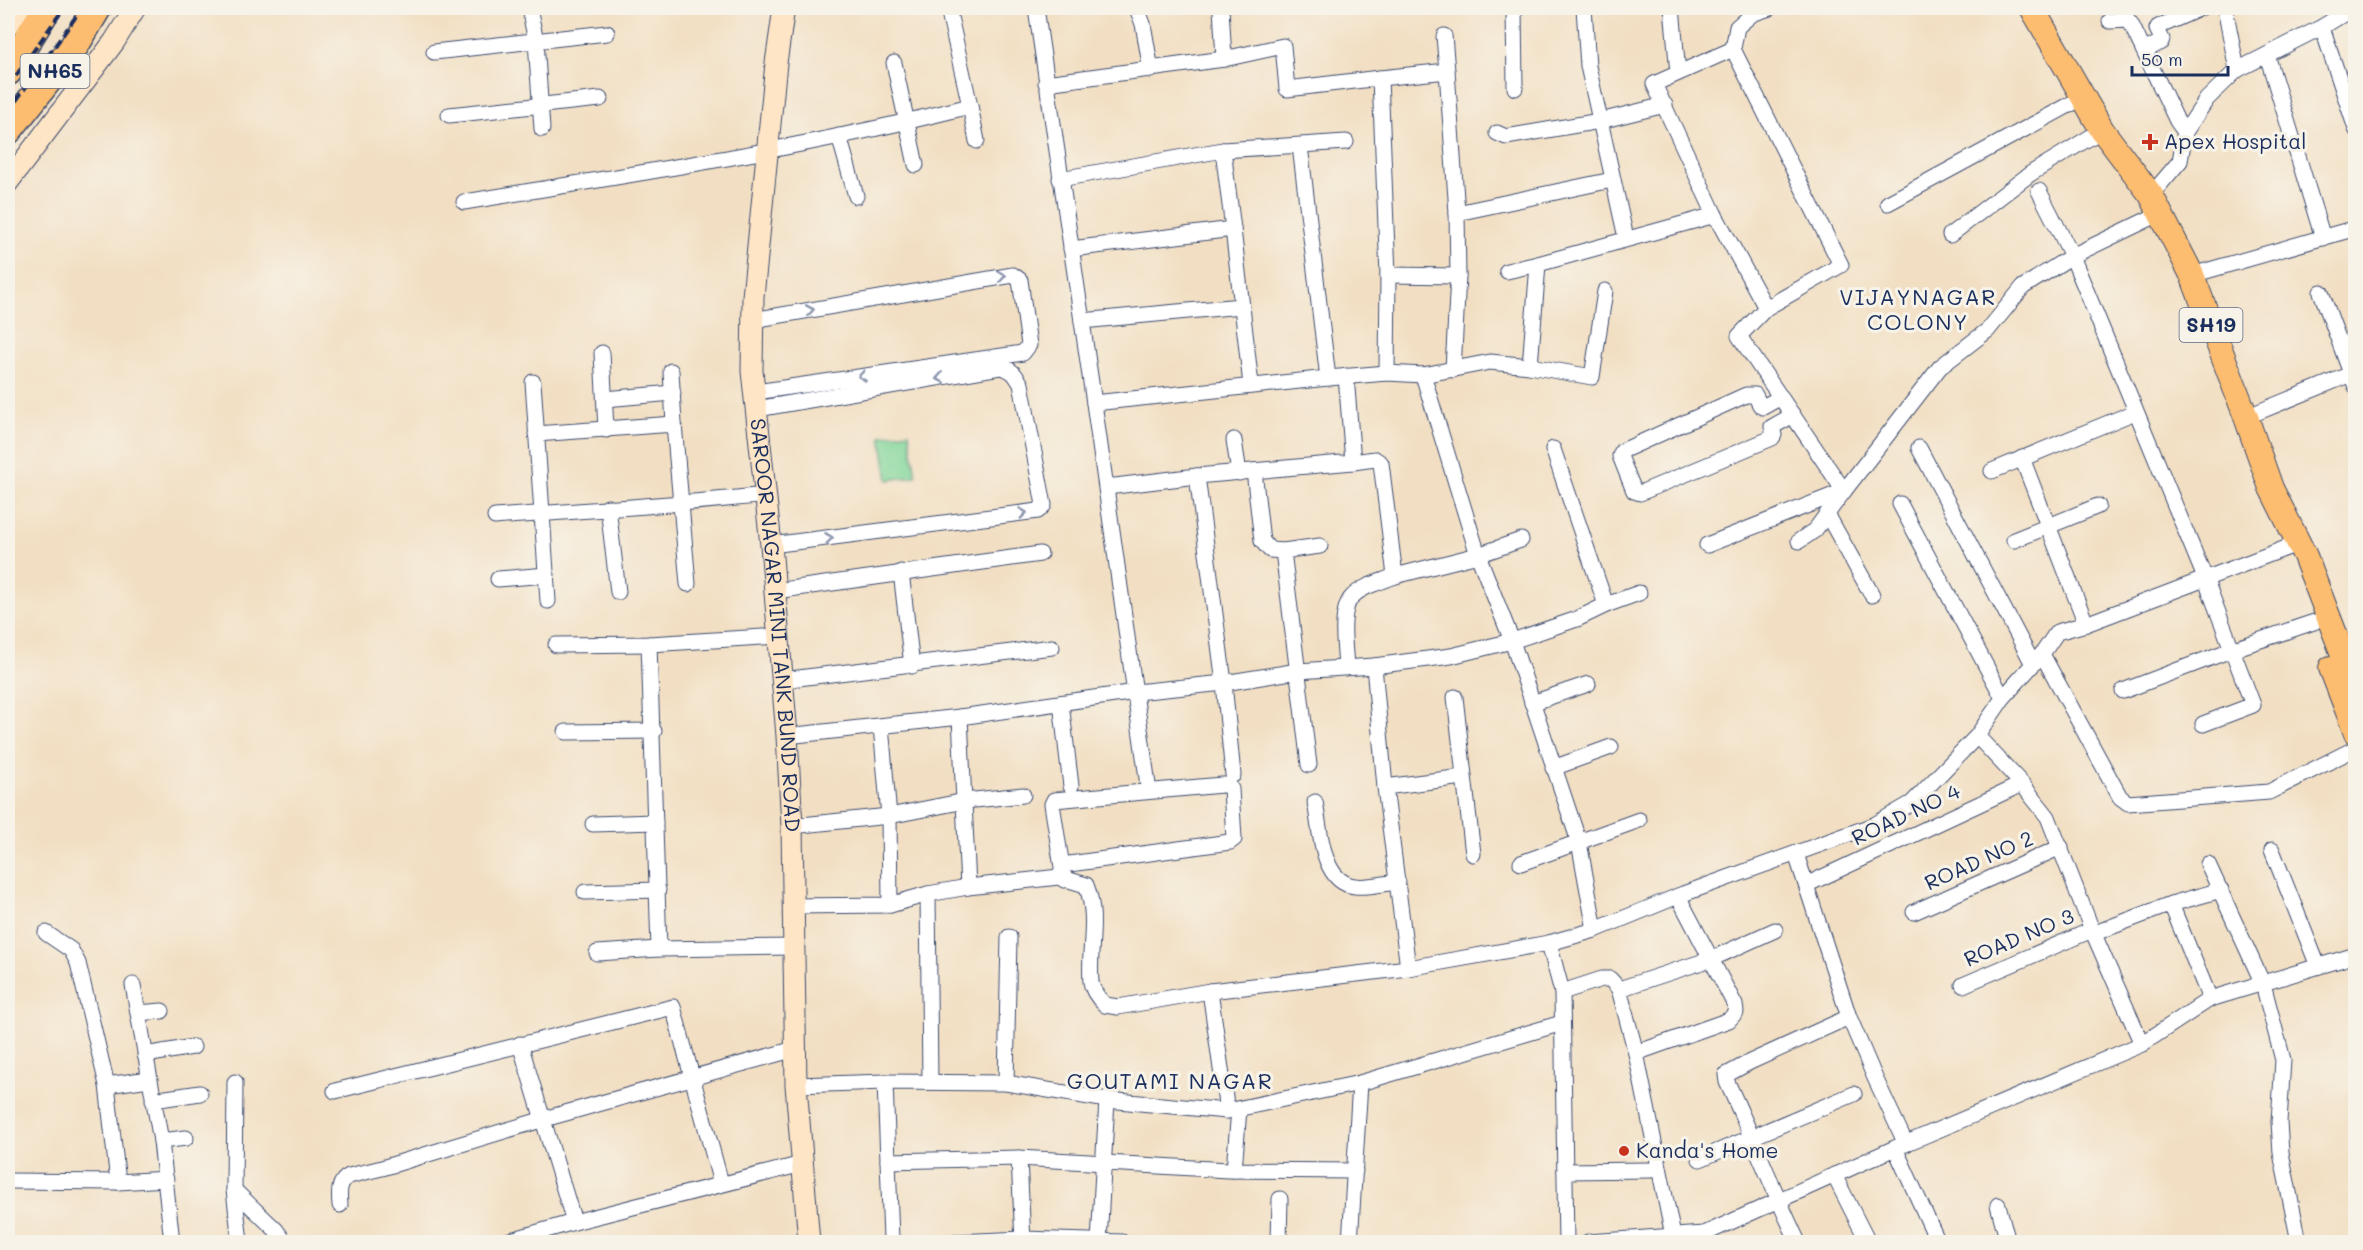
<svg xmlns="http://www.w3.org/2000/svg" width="2363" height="1250" viewBox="0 0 2363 1250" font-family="Mali,sans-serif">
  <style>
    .green { fill: #81d598; stroke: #4e827b; stroke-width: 1.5 }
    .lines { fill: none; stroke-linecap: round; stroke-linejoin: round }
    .street-casing { stroke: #3b496d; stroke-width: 17 }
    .secondary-casing { stroke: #3b496d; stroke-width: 23 }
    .primary-casing { stroke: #3b496d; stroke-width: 26 }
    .highway-casing { stroke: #3b496d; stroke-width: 31 }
    .street { stroke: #fff; stroke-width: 15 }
    .secondary { stroke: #fee5c5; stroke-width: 21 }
    .primary { stroke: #fcbd6f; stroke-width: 24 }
    .highway { stroke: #fcbd6f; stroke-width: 28 }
    .rail { stroke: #1b2f5e; stroke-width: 4; stroke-dasharray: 9 4.5; stroke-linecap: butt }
    .oneway { stroke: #8d97ae }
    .poi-dot { fill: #c8321e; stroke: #f7f3e8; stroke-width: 2 }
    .labels { text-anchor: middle; stroke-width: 6; stroke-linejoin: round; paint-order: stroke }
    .shield { fill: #f7f3e8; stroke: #5d6a87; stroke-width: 1.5 }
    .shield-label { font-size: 20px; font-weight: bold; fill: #1b2f5e }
    .poi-label { font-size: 21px; fill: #1b2f5e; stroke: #f7f3e8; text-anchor: start }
    .street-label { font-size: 21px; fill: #1b2f5e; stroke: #f7f3e8 }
    .neighbourhood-label { font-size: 22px; letter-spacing: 1.5px; fill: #1b2f5e; stroke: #f7f3e8 }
  </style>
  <rect width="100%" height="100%" fill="#f7f3e8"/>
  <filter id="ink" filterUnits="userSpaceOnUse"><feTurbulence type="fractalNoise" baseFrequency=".0167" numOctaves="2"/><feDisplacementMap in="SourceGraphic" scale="12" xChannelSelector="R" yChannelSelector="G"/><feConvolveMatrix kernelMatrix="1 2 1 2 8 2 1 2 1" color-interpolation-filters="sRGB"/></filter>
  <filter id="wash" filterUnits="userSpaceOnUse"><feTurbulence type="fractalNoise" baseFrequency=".008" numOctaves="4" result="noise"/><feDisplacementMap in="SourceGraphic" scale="24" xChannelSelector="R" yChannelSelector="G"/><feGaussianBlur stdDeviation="1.35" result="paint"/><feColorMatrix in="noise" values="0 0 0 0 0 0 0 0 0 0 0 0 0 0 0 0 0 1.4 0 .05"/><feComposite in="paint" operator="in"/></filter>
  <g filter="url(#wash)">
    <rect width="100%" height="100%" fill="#f2dfc3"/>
    <!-- green -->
    <path class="green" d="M909 432 916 476 888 480 881 436Z"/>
  </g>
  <g filter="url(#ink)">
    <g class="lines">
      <defs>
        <g id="street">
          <path d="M529 8 536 41 542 129"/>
          <path d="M1036 8 1094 403"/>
          <path d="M1137 8 1143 24 1151 70"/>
          <path d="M1221 8 1224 59"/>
          <path d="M1514 8 1515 88"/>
          <path d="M1584 8 1588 66 1626 238"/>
          <path d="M1672 8 1678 73"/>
          <path d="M1770 8 1752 14 1737 27 1733 49 1841 265 1766 308 1739 336 1844 491 1815 530 1799 541"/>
          <path d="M2225 8 2237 70"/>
          <path d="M2110 21 2128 20 2131 24 2177 121 2185 132"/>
          <path d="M2322 27 2356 129"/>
          <path d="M1444 36 1447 71"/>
          <path d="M1733 49 1654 84 1715 215 1766 308"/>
          <path d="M2144 51 2161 42 2162 39 2157 29 2158 27 2201 8"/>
          <path d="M434 52 607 33"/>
          <path d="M2267 55 2323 238"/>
          <path d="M894 63 916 165"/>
          <path d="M1380 78 1447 71 1457 213 1458 276 1453 370"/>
          <path d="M1046 83 1224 59 1283 46 1287 89 1380 78 1388 275 1387 373"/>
          <path d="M970 106 977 141"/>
          <path d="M449 115 600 99"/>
          <path d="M1497 133 1506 137 1600 121 1665 105"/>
          <path d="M839 136 856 196"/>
          <path d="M1300 146 1328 378"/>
          <path d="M1223 150 1233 229"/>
          <path d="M1060 179 1223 150 1346 142"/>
          <path d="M2039 191 2072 256 2161 213"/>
          <path d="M2151 195 2180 161 2185 132 2207 99 2237 70 2322 27 2353 8"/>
          <path d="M464 202C633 174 803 149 970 106L948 8"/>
          <path d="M1888 203 2084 97"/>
          <path d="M1457 213 1612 180"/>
          <path d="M1950 235 2030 174 2102 130"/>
          <path d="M1071 249 1233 229 1251 385"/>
          <path d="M1507 271 1538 264"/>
          <path d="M1388 275 1458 276"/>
          <path d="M2192 275 2356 228"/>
          <path d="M2321 292 2356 387"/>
          <path d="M753 320 1013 275 1020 280 1029 345 1023 353 755 392"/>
          <path d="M1082 321 1241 306"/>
          <path d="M602 353 606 430"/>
          <path d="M1530 366 1592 377 1605 291"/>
          <path d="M671 371 674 424"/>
          <path d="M1423 375 1478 555 1512 641 1579 842 1595 930"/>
          <path d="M533 382 548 601"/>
          <path d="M1781 397 1763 407 1760 405 1755 395H1746L1622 451 1620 456 1634 491 1640 493 1772 438 1774 435 1772 427 1793 415"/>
          <path d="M605 399 673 393"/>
          <path d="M757 409 1000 367C1012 369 1015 374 1021 384L1044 505 1038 511 771 545"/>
          <path d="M2246 417 2356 372"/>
          <path d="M536 434 674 424 688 584"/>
          <path d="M1234 440 1239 473"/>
          <path d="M1919 448 2033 664"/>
          <path d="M2022 458 2086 624"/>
          <path d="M1353 462 1375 459 1381 463 1395 576 1478 555 1521 540"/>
          <path d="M1254 471 1262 541 1270 550 1283 551"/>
          <path d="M1992 471 2135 412"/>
          <path d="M1197 476 1353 462 1346 376"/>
          <path d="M1107 487 1197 476 1224 683 1233 775"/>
          <path d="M1900 504 2003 698"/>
          <path d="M608 507 618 592"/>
          <path d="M1827 514 1872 595"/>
          <path d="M495 517C586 510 676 505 766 495"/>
          <path d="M2014 540 2098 506"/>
          <path d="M1707 545 1844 491 1940 367 1988 330 2023 287 2072 256 2205 578 2253 705 2203 724"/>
          <path d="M901 572 912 666"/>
          <path d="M498 579 547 575"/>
          <path d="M775 591 1040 554"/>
          <path d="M1606 605 1639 593"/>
          <path d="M649 644 659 949"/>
          <path d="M556 645 649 644 778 636"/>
          <path d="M2042 654 2120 797 2128 803 2269 792 2356 748"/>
          <path d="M1374 666 1385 787 1408 968"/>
          <path d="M1346 667C1345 649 1339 610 1352 597 1362 586 1381 582 1395 576"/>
          <path d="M782 680 1052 647"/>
          <path d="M2123 691 2231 650 2314 622"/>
          <path d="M1455 697 1473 854"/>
          <path d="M1061 703 1071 786"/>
          <path d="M1532 703 1588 684"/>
          <path d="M960 717 1136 692 1224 683 1298 671 1374 666 1451 656 1512 641 1577 619 1606 605 1553 449"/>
          <path d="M881 726 889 816 890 905"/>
          <path d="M566 732 654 731"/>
          <path d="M787 736 960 717 968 887"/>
          <path d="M1977 736 2022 784 2048 817 2092 930 2142 1044"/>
          <path d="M1309 765 1283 551 1320 546"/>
          <path d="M1553 768 1611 747"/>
          <path d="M1148 785 1094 403 1328 378 1387 373 1423 375 1490 362 1530 366 1538 264 1715 215"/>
          <path d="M1385 787 1463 777"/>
          <path d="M1315 802C1320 827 1321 883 1355 886 1368 888 1384 883 1398 882"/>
          <path d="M593 824 655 822"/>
          <path d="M792 826 889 816 965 801 1023 795"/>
          <path d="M2272 850 2318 966"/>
          <path d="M1796 854 1849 1017 1875 1078 1906 1144"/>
          <path d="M1521 863 1639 820"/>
          <path d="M2208 864 2263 984 2283 1060 2279 1122 2281 1153 2299 1242"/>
          <path d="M1062 865 1230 842 1234 839 1231 789 1228 785H1222L1054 800 1052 804 1064 880"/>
          <path d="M1808 884 2022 784"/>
          <path d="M585 892 658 890"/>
          <path d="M928 894 968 887 1059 877 1086 885C1099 917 1088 948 1091 982 1092 991 1098 998 1105 1005L1118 1007 1210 991 1408 968 1549 943 1595 930 1683 894 1874 825 1912 803 1977 736 2003 698 2042 654 2057 632 2086 624 2289 547"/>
          <path d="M2171 904 2210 999"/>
          <path d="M792 906 890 905 928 894 930 1082"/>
          <path d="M1914 912 2061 847"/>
          <path d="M46 933 71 950 78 963 107 1085 118 1182"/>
          <path d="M2095 933 2171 904 2221 890"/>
          <path d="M1549 943 1562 992 1566 1242"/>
          <path d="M597 953 659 949 794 947"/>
          <path d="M133 985 161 1141 172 1242"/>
          <path d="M1963 985 2092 930"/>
          <path d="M1619 989 1711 959 1775 930"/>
          <path d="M1210 991 1227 1111"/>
          <path d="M1562 992 1602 979H1610L1619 989 1636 1053 1673 1236"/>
          <path d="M138 1013 162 1011"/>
          <path d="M520 1044 574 1222"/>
          <path d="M1636 1053 1729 1020 1736 1012 1735 1005 1678 896"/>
          <path d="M145 1055 193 1047"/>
          <path d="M235 1082 234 1190 240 1242"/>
          <path d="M885 1082 891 1239 894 1242"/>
          <path d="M1006 1083 1009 937"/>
          <path d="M107 1085 149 1079"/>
          <path d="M796 1085 885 1082 1006 1083 1107 1100 1227 1111 1360 1083 1562 1023"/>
          <path d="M335 1091 673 1007 721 1183"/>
          <path d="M153 1100 200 1093"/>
          <path d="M161 1141 186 1138"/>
          <path d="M1895 1148 1938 1242"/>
          <path d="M1019 1158 1023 1242"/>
          <path d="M1700 1159 1854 1094"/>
          <path d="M888 1161 1019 1158 1228 1170 1355 1171"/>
          <path d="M1234 1170 1239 1109"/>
          <path d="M1565 1171 1651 1170"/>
          <path d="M1834 1175 1868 1242"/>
          <path d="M8 1181 118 1182 166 1179"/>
          <path d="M234 1190 276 1230 285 1242"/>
          <path d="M340 1205C339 1194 338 1181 349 1176L382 1168 544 1119 795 1049"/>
          <path d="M1998 1205 2008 1242"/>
          <path d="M1704 1234 1895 1148 2142 1044 2210 999 2356 955"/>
          <path d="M504 1242 574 1222 802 1164"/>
          <path d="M957 1242 1023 1239 1122 1242"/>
          <path d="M1099 1242 1107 1100"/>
          <path d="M1279 1242 1280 1199"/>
          <path d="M1350 1242 1360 1083"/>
          <path d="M1588 1242 1704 1234 1708 1242"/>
          <path d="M1798 1242C1773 1190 1752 1135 1727 1082L1726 1075 1750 1062 1849 1017"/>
        </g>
        <g id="secondary">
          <path id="s1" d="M784 8 776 63 753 297 752 371 771 545 787 736 792 826 796 1085 809 1242"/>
          <path d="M8 25 20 8"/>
          <path d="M8 182 114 42 135 8"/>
        </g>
        <g id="primary">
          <path d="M2032 8 2102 130 2151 195 2192 275 2246 417 2271 488 2305 556 2356 688"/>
          <path d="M2331 668 2356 733"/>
        </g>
        <g id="highway">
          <path d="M8 71 47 8"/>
          <path d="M8 130 73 48 97 8"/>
        </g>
      </defs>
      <!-- street casing -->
      <use href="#street" class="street-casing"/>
      <!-- secondary casing -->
      <use href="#secondary" class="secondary-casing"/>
      <!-- primary casing -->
      <use href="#primary" class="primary-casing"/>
      <!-- highway casing -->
      <use href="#highway" class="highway-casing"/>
      <!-- street -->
      <use href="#street" class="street"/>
      <!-- secondary -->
      <use href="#secondary" class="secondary"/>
      <!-- primary -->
      <use href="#primary" class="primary"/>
      <!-- highway -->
      <use href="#highway" class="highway"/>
      <!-- rail -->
      <g class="rail">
        <path d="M8 87 64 8"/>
        <path d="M8 112 82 8"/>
      </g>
    </g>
    <!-- one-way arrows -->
    <defs><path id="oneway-chevron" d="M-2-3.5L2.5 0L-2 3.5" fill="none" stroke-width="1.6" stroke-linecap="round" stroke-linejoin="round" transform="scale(1.5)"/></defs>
    <g class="oneway">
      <use href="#oneway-chevron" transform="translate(1002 276) rotate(-10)"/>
      <use href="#oneway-chevron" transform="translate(810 310) rotate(-10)"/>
      <use href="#oneway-chevron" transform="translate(862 376) rotate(172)"/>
      <use href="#oneway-chevron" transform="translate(940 378) rotate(170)"/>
      <use href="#oneway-chevron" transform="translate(1023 513) rotate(-7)"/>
      <use href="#oneway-chevron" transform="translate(829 538) rotate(-7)"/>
    </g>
  </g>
  <!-- markers -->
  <g class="poi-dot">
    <path d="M2147 133h6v6h6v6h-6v6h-6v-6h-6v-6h6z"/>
    <circle cx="1624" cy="1151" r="6"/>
  </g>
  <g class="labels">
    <!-- shield labels -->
    <g class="shield">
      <rect x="20.5" y="54" width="69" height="34" rx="4.5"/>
      <rect x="2179.5" y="308" width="63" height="34" rx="4.5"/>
    </g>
    <g class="shield-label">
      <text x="55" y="78">NH65</text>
      <text x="2211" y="332">SH19</text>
    </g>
    <!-- poi labels -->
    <g class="poi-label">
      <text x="2164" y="149">Apex Hospital</text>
      <text x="1636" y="1158">Kanda's Home</text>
    </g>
    <!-- street labels -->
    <g class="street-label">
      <text dy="7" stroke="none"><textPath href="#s1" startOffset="620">SAROOR NAGAR MINI TANK BUND ROAD</textPath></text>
      <text transform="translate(1906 815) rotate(-25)" y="7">ROAD NO 4</text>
      <text transform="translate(1979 861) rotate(-24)" y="7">ROAD NO 2</text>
      <text transform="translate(2019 938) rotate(-23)" y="7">ROAD NO 3</text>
    </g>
    <!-- neighbourhood labels -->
    <g class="neighbourhood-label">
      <text x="1918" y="305">VIJAYNAGAR<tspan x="1918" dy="25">COLONY</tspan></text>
      <text x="1170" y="1089">GOUTAMI NAGAR</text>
    </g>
  </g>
  <!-- margin -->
  <rect width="2363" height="1250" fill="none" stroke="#f7f3e8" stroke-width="30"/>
  <!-- scale -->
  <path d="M2132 66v9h96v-9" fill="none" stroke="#1b2f5e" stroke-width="3"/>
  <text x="2141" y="66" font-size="18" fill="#1b2f5e" stroke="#f7f3e8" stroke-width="4.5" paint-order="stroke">50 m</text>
</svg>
